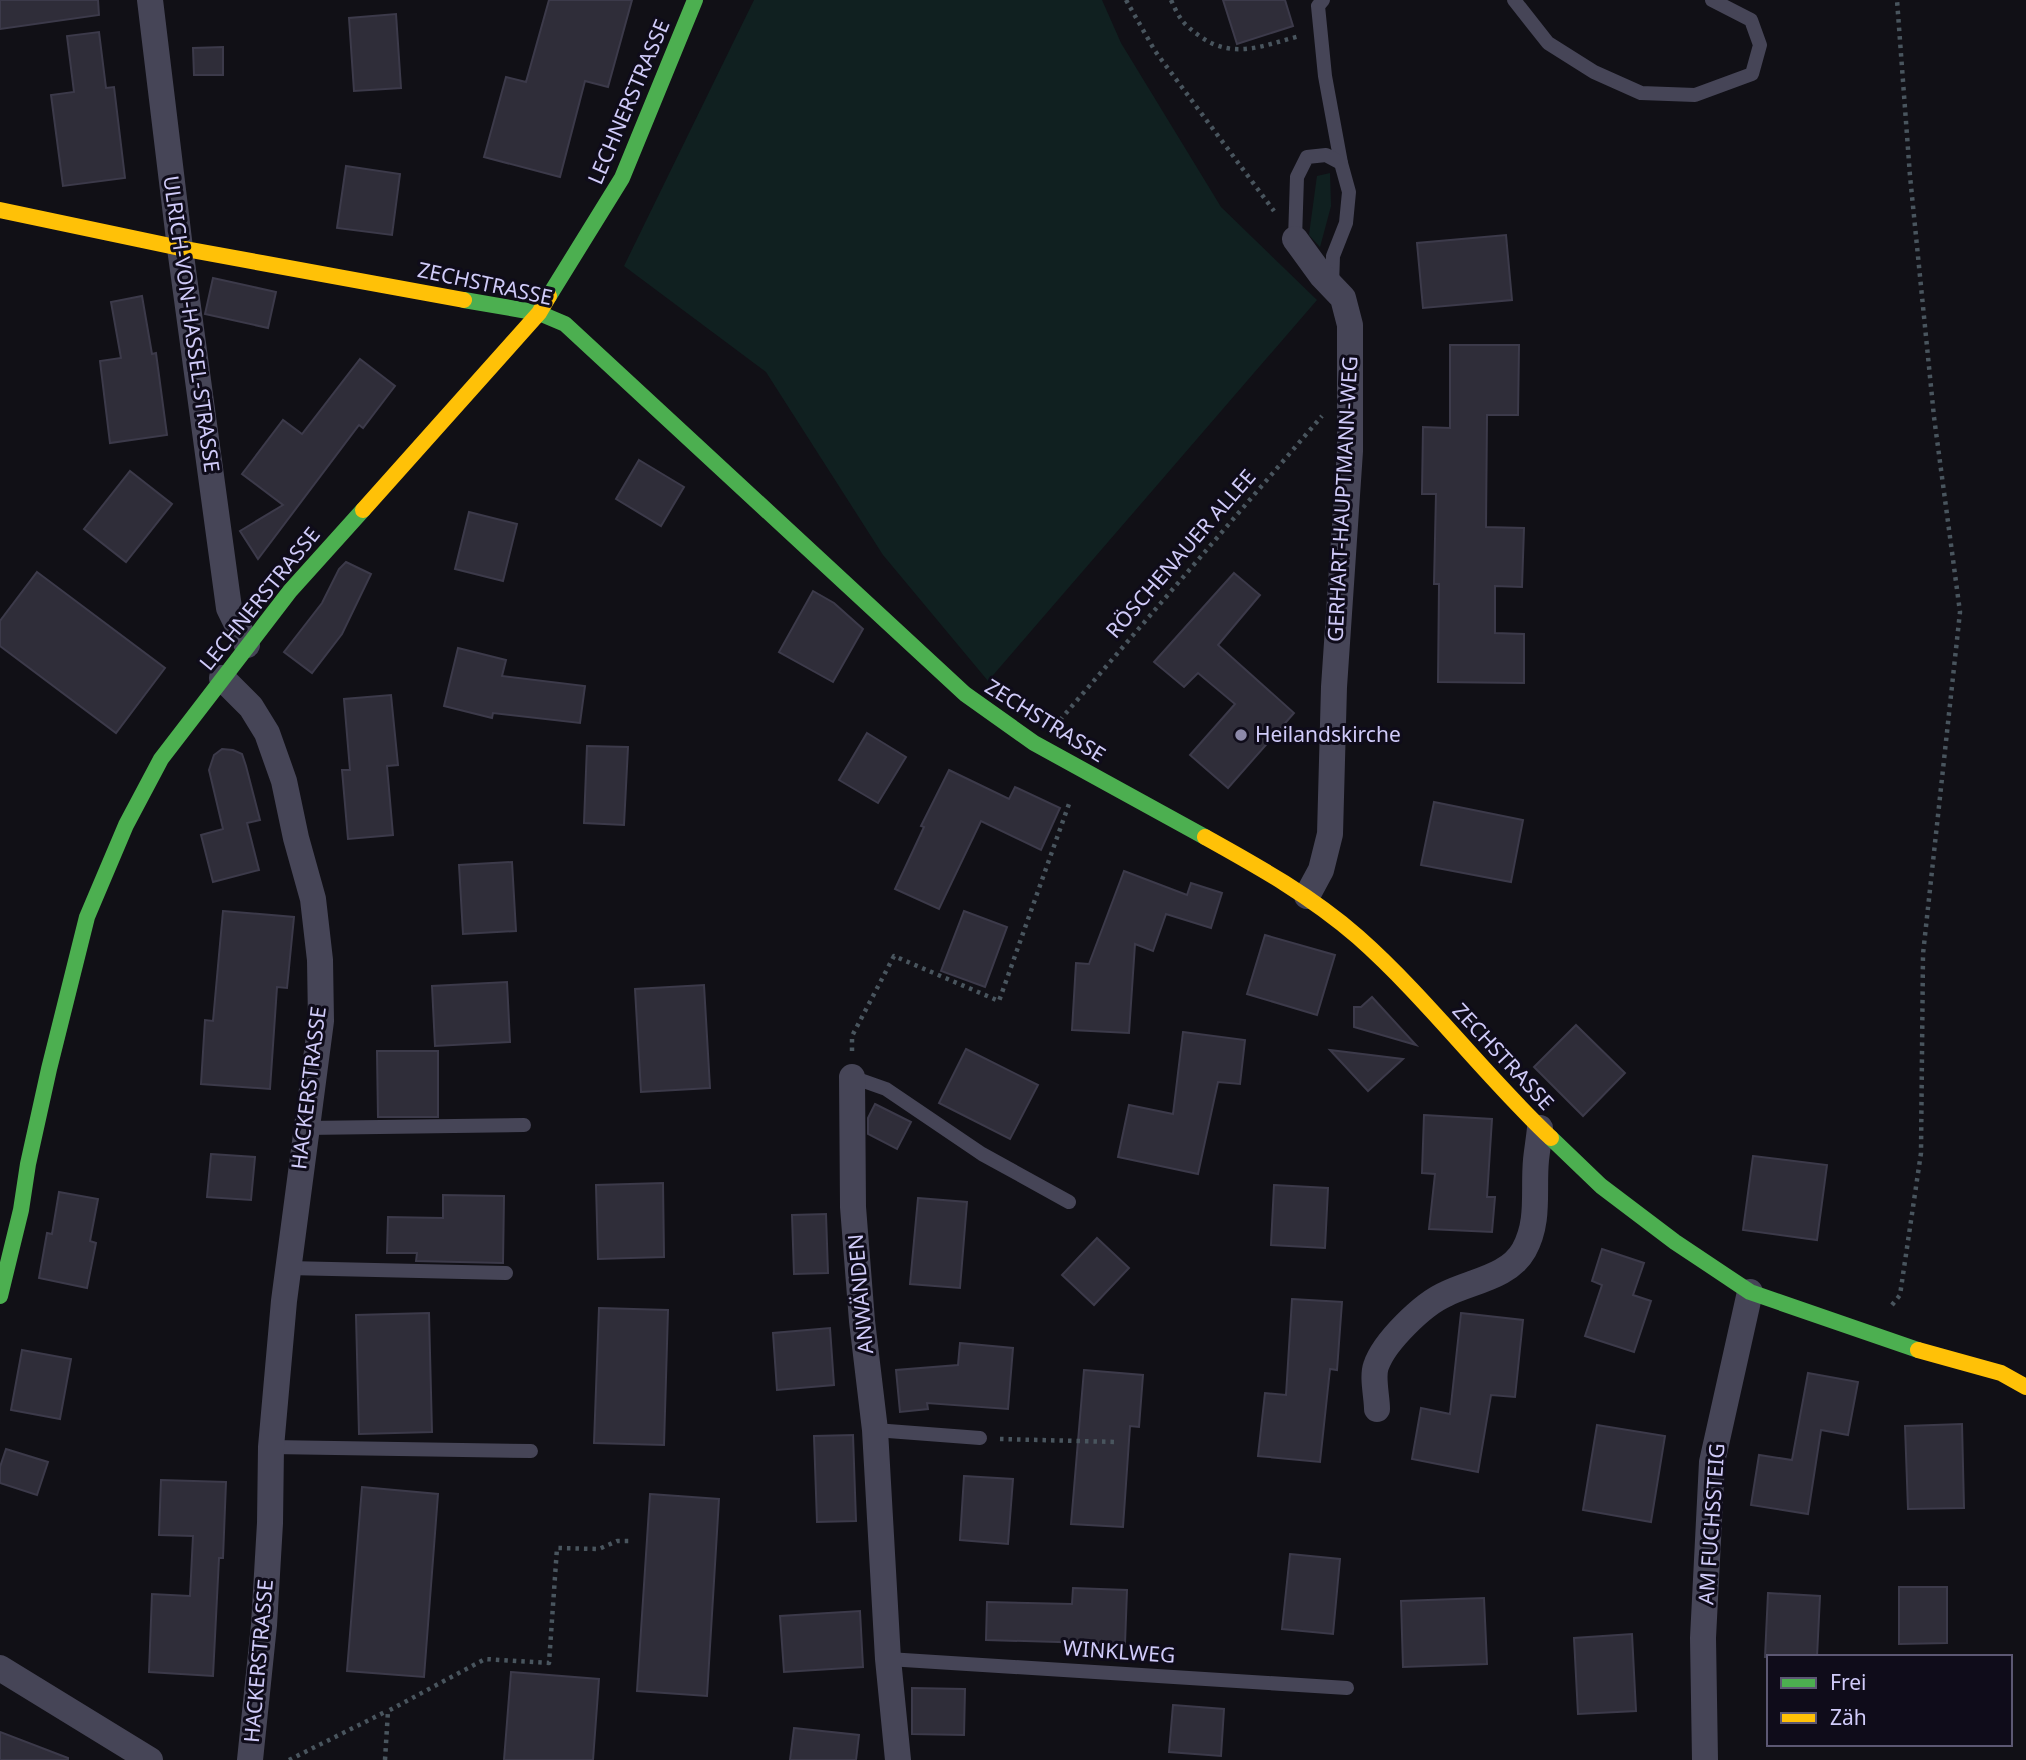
<svg xmlns="http://www.w3.org/2000/svg" width="2026" height="1760" viewBox="0 0 2026 1760" font-family="'Noto Sans',sans-serif">
  <style>
    .green { fill: #102020 }
    .building { fill: #2f2d39; stroke: #3c3a4a; stroke-width: 2 }
    .lines { fill: none; stroke-linecap: round; stroke-linejoin: round }
    .path { stroke: #49555e; stroke-width: 4.5; stroke-dasharray: 3.5 5; stroke-linecap: butt }
    .lane { stroke: #464557; stroke-width: 14 }
    .street { stroke: #464557; stroke-width: 26 }
    .fast { stroke: #4caf50; stroke-width: 16 }
    .slow { stroke: #ffc107; stroke-width: 16 }
    .poi-dot { fill: #8d8aaa; stroke: #0f0c1a; stroke-width: 2.5 }
    .labels { text-anchor: middle; stroke-width: 6; stroke-linejoin: round; paint-order: stroke }
    .street-label { font-size: 21px; fill: #d0cbf9; stroke: #0f0c1a }
    .poi-label { font-size: 21px; fill: #d0cbf9; stroke: #0f0c1a; text-anchor: start }
  </style>
  <rect width="100%" height="100%" fill="#111016"/>
  <!-- green -->
  <g class="green">
    <path d="M754 0H1102L1121 43 1221 207 1317 300 988 681 883 555 766 372 624 266Z"/>
    <path d="M1330 173 1331 206 1320 247 1309 235 1317 176Z"/>
  </g>
  <!-- building -->
  <g class="building">
    <path d="M0 0H98L99 15 0 29Z"/>
    <path d="M549 0H632L608 87 585 81 560 177 484 157 506 77 526 82Z"/>
    <path d="M1223 0H1285L1293 26 1237 44Z"/>
    <path d="M396 14 401 88 354 91 349 18Z"/>
    <path d="M99 32 106 88 114 87 125 178 63 186 51 95 74 92 67 36Z"/>
    <path d="M223 47V75H194L193 48Z"/>
    <path d="M346 166 400 174 392 235 337 228Z"/>
    <path d="M1506 235 1512 300 1423 308 1417 243Z"/>
    <path d="M213 278 276 292 268 328 205 314Z"/>
    <path d="M142 296 152 354 156 353 167 435 110 443 100 361 121 358 111 302Z"/>
    <path d="M1450 345H1519L1518 415H1487L1486 527 1524 528 1522 587 1495 586V633L1524 634V683L1438 682 1439 584H1434L1436 494H1422L1423 427 1450 428Z"/>
    <path d="M360 359 395 386 363 428 359 425 258 559 240 531 283 505 242 474 283 420 302 434Z"/>
    <path d="M639 460 684 487 661 526 616 499Z"/>
    <path d="M130 471 172 504 126 562 84 529Z"/>
    <path d="M469 512 517 524 503 581 455 569Z"/>
    <path d="M346 562 371 574 342 634 312 673 284 652 322 603 339 569Z"/>
    <path d="M37 572 165 668 116 733 0 646V621Z"/>
    <path d="M1234 573 1260 595 1218 645 1294 713 1228 788 1190 755 1235 704 1198 673 1184 687 1154 662Z"/>
    <path d="M813 591 834 603 863 629 833 682 779 652Z"/>
    <path d="M458 648 506 660 502 676 585 686 580 723 493 713 492 718 444 706Z"/>
    <path d="M391 695 398 765 387 766 393 835 348 839 342 770H350L344 699Z"/>
    <path d="M867 733 906 757 878 803 839 780Z"/>
    <path d="M587 746 628 747 624 825 584 823Z"/>
    <path d="M222 749 233 750 242 754 246 766 260 820 247 823 259 870 213 882 201 835 223 829 209 770 214 755Z"/>
    <path d="M949 770 1009 799 1015 787 1060 808 1041 850 981 821 939 909 895 889 924 827 921 826Z"/>
    <path d="M1434 802 1523 820 1511 882 1421 865Z"/>
    <path d="M512 862 516 931 463 934 459 865Z"/>
    <path d="M1124 871 1187 895 1191 883 1222 893 1211 928 1166 914 1153 951 1135 944 1129 1033 1072 1030 1076 963 1089 964Z"/>
    <path d="M223 911 294 917 287 988 277 987 270 1089 201 1084 205 1020 213 1021Z"/>
    <path d="M964 911 1007 927 985 987 941 971Z"/>
    <path d="M1265 935 1335 955 1317 1015 1247 994Z"/>
    <path d="M507 982 510 1042 435 1046 432 986Z"/>
    <path d="M704 985 710 1088 641 1092 635 989Z"/>
    <path d="M1372 997 1416 1045 1354 1027V1007H1361Z"/>
    <path d="M1576 1025 1625 1073 1583 1116 1534 1067Z"/>
    <path d="M1183 1032 1245 1040 1240 1084 1218 1082 1198 1174 1118 1157 1129 1105 1173 1114Z"/>
    <path d="M966 1049 1038 1085 1010 1139 939 1103Z"/>
    <path d="M1330 1050 1403 1059 1368 1091Z"/>
    <path d="M377 1051H438V1117H378Z"/>
    <path d="M875 1104 911 1122 897 1149 868 1134V1118Z"/>
    <path d="M1424 1115 1492 1119 1487 1197H1495L1492 1232 1429 1229 1435 1174 1422 1173Z"/>
    <path d="M211 1154 255 1157 251 1200 207 1197Z"/>
    <path d="M1753 1156 1827 1165 1817 1240 1743 1230Z"/>
    <path d="M663 1183 664 1257 598 1259 596 1185Z"/>
    <path d="M1274 1185 1328 1188 1325 1248 1271 1245Z"/>
    <path d="M59 1192 98 1199 90 1241 96 1243 87 1288 39 1278 47 1233 52 1234Z"/>
    <path d="M443 1195 504 1196 503 1263 416 1261 417 1253H387L388 1217 443 1218Z"/>
    <path d="M918 1198 967 1202 960 1288 910 1284Z"/>
    <path d="M826 1214 828 1273 794 1274 792 1215Z"/>
    <path d="M1097 1238 1129 1268 1094 1305 1062 1275Z"/>
    <path d="M1602 1249 1644 1263 1633 1295 1651 1301 1634 1352 1585 1336 1602 1285 1592 1281Z"/>
    <path d="M1292 1299 1342 1302 1337 1370 1330 1369 1320 1462 1258 1456 1265 1393 1286 1395Z"/>
    <path d="M599 1308 668 1310 664 1445 594 1443Z"/>
    <path d="M429 1313 432 1432 359 1434 356 1315Z"/>
    <path d="M1461 1313 1523 1320 1515 1397 1491 1395 1478 1472 1412 1459 1421 1408 1450 1414Z"/>
    <path d="M830 1328 834 1385 777 1390 773 1333Z"/>
    <path d="M960 1343 1013 1348 1008 1409 927 1403 928 1409 900 1412 896 1370 958 1365Z"/>
    <path d="M22 1350 71 1359 60 1419 11 1410Z"/>
    <path d="M1084 1370 1143 1375 1139 1427 1130 1426 1123 1527 1071 1524Z"/>
    <path d="M1808 1373 1858 1382 1848 1435 1821 1430 1808 1514 1751 1505 1759 1455 1792 1460Z"/>
    <path d="M1962 1424 1964 1508 1908 1509 1905 1426Z"/>
    <path d="M1597 1425 1665 1436 1651 1522 1583 1510Z"/>
    <path d="M853 1435 856 1521 817 1522 814 1436Z"/>
    <path d="M6 1449 48 1462 37 1495 0 1483V1467Z"/>
    <path d="M964 1476 1013 1479 1008 1544 960 1540Z"/>
    <path d="M161 1480 226 1482 223 1558H219L213 1676 149 1672 152 1594 190 1596 193 1536 159 1535Z"/>
    <path d="M362 1487 438 1494 424 1677 347 1671Z"/>
    <path d="M650 1494 719 1499 707 1696 637 1691Z"/>
    <path d="M1290 1554 1340 1559 1333 1634 1282 1629Z"/>
    <path d="M1899 1587H1947V1643L1899 1644Z"/>
    <path d="M1073 1588 1127 1590 1125 1644 986 1640 987 1602 1072 1604Z"/>
    <path d="M1768 1593 1820 1596 1817 1657H1765Z"/>
    <path d="M1484 1598 1487 1664 1403 1667 1401 1601Z"/>
    <path d="M860 1611 863 1667 784 1672 780 1616Z"/>
    <path d="M1632 1634 1636 1711 1578 1714 1574 1638Z"/>
    <path d="M511 1672 599 1679 593 1760H504Z"/>
    <path d="M912 1688 965 1689 964 1735 912 1734Z"/>
    <path d="M1173 1705 1224 1709 1221 1756 1169 1752Z"/>
    <path d="M794 1728 859 1735 856 1760H790Z"/>
    <path d="M0 1732 68 1758V1760H0Z"/>
  </g>
  <g class="lines">
    <!-- path -->
    <g class="path">
      <path d="M1126 0 1155 51 1274 211"/>
      <path d="M1171 0C1180 20 1183 24 1201 37 1234 60 1264 45 1300 36"/>
      <path d="M1060 720 1322 416"/>
      <path d="M852 1051V1036L894 956 999 1001 1070 801"/>
      <path d="M1892 1305 1900 1295 1921 1153 1923 954 1960 612 1934 417 1910 176 1897 0"/>
      <path d="M1000 1439 1118 1442"/>
      <path d="M289 1760 387 1711"/>
      <path d="M385 1760 388 1711 485 1659 549 1663 557 1548 599 1549 617 1541H632"/>
    </g>
    <!-- lane -->
    <g class="lane">
      <path d="M1323 0 1318 6 1325 76 1341 163"/>
      <path d="M1514 0 1548 43 1594 72 1641 93 1695 95 1752 74 1760 45 1751 20 1712 0"/>
      <path d="M1295 239 1297 177 1307 157 1326 155 1341 163 1349 192 1346 223 1333 256 1332 285"/>
      <path d="M852 1077 886 1089 982 1154 1069 1202"/>
      <path d="M306 1128 524 1125"/>
      <path d="M288 1268 506 1273"/>
      <path d="M875 1430 980 1438"/>
      <path d="M271 1447 531 1451"/>
      <path d="M888 1659 1347 1688"/>
    </g>
    <!-- street -->
    <g class="street">
      <path d="M150 0 180 248 229 608 247 645"/>
      <path d="M1295 239 1322 276 1343 298 1350 325V451L1334 687 1330 834 1321 870 1307 896"/>
      <path d="M222 678 251 707 267 733 284 781 296 838 313 899 320 960 321 1021 284 1301 271 1447 270 1523 264 1625 250 1760"/>
      <path d="M852 1077 853 1207 862 1321 875 1430 888 1659 898 1760"/>
      <path d="M1377 1409C1377 1397 1372 1377 1376 1366 1384 1342 1423 1304 1446 1294 1472 1281 1509 1277 1524 1250 1540 1221 1533 1191 1536 1160 1537 1150 1539 1139 1540 1128"/>
      <path d="M0 1668 150 1760"/>
      <path d="M1705 1760 1703 1638 1712 1462 1750 1292"/>
    </g>
    <!-- fast -->
    <g class="fast">
      <path d="M549 296 622 178 695 0"/>
      <path d="M464 300 539 313 565 324 965 694 1034 743 1205 837"/>
      <path d="M1551 1138 1601 1186 1675 1242 1750 1292 1918 1350"/>
      <path d="M0 1296 21 1210 28 1164 49 1069 87 917 126 825 161 759 290 591 363 510"/>
    </g>
    <!-- slow -->
    <g class="slow">
      <path d="M0 210 180 248 464 300"/>
      <path d="M363 510 539 313 549 296"/>
      <path d="M1205 837C1259 867 1311 896 1358 937 1427 998 1483 1074 1551 1138"/>
      <path d="M1918 1350 2001 1373 2026 1387"/>
    </g>
  </g>
  <!-- markers -->
  <circle class="poi-dot" cx="1241" cy="735" r="7"/>
  <g class="labels">
    <!-- street labels -->
    <g class="street-label">
      <text transform="translate(629 102) rotate(-67)" y="7">LECHNERSTRASSE</text>
      <text transform="translate(485 284) rotate(12)" y="7">ZECHSTRASSE</text>
      <text transform="translate(191 324) rotate(82)" y="7">ULRICH-VON-HASSEL-STRASSE</text>
      <text transform="translate(1343 499) rotate(-87)" y="7">GERHART-HAUPTMANN-WEG</text>
      <text transform="translate(1181 554) rotate(-49)" y="7">RÖSCHENAUER ALLEE</text>
      <text transform="translate(260 599) rotate(-51)" y="7">LECHNERSTRASSE</text>
      <text transform="translate(1045 721) rotate(32)" y="7">ZECHSTRASSE</text>
      <text transform="translate(1503 1057) rotate(47)" y="7">ZECHSTRASSE</text>
      <text transform="translate(309 1088) rotate(-83)" y="7">HACKERSTRASSE</text>
      <text transform="translate(861 1294) rotate(-95)" y="7">ANWÄNDEN</text>
      <text transform="translate(1712 1524) rotate(-86)" y="7">AM FUCHSSTEIG</text>
      <text transform="translate(1119 1652) rotate(4)" y="7">WINKLWEG</text>
      <text transform="translate(259 1661) rotate(-85)" y="7">HACKERSTRASSE</text>
    </g>
    <!-- poi labels -->
    <g class="poi-label">
      <text x="1255" y="742">Heilandskirche</text>
    </g>
  </g>
  <!-- legend -->
  <rect x="1767" y="1655" width="245" height="91" fill="#0f0c1a" stroke="#5c5873" stroke-width="2"/>
  <rect x="1781" y="1678" width="35" height="10" fill="#4caf50" stroke="#5c5873" stroke-width="2"/>
  <text x="1830" y="1690" font-size="21" fill="#d0cbf9">Frei</text>
  <rect x="1781" y="1713" width="35" height="10" fill="#ffc107" stroke="#5c5873" stroke-width="2"/>
  <text x="1830" y="1725" font-size="21" fill="#d0cbf9">Zäh</text>
</svg>
